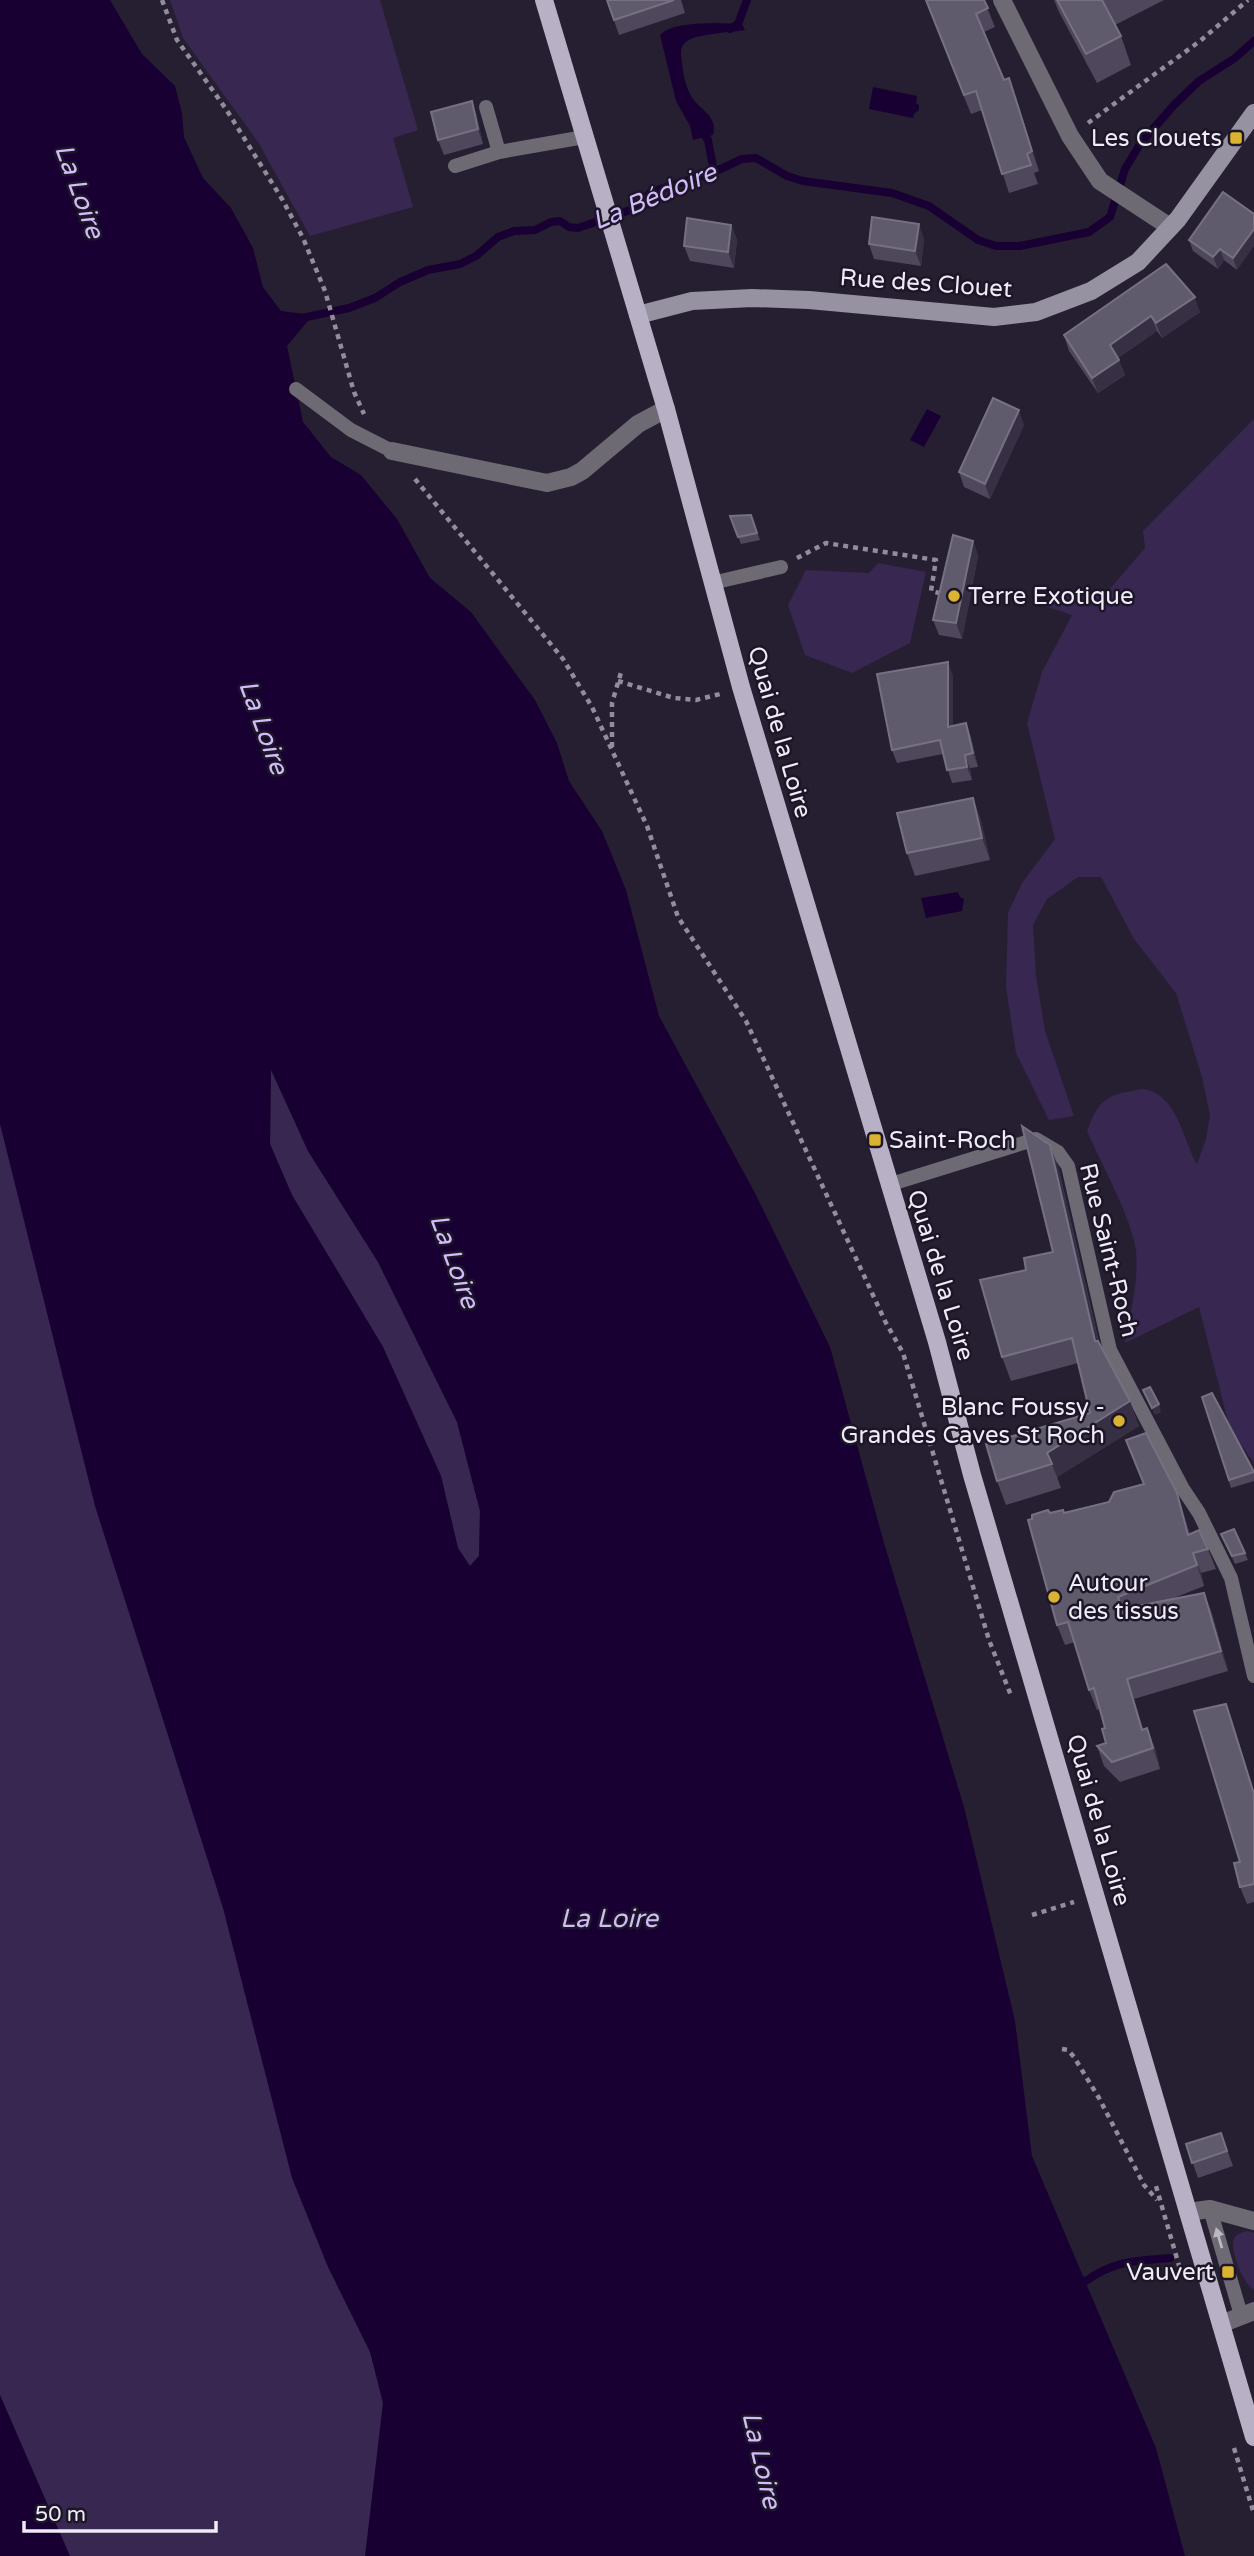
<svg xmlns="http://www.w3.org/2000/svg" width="1254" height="2556" viewBox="0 0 1254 2556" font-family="'Varela Round',sans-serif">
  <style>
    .green { fill: #372751 }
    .water { fill: #180032; fill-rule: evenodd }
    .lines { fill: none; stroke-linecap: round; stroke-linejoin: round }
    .stream { stroke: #180032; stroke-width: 8 }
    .path { stroke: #928d9d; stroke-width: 4.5; stroke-dasharray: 5 5; stroke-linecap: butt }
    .lane { stroke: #6d6a74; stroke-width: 14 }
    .street { stroke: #6d6a74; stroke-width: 18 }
    .secondary { stroke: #9792a2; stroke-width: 18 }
    .primary { stroke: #b8b1c6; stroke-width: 18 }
    .wall { fill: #4f485c }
    .shaded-wall { fill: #373044 }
    .building { fill: #605a6d; stroke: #777082; stroke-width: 2 }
    .oneway { fill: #bbb7c3 }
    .poi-dot { fill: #dbb333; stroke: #1c1627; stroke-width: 2.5 }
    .labels { text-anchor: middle; stroke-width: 5; stroke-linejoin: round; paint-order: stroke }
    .poi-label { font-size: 24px; fill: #efebf8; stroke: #1c1627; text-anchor: end }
    .street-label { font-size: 24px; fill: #efebf8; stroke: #1c1627 }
    .water-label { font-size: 26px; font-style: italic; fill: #d2bbfc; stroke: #1c1627 }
  </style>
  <rect width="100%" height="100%" fill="#261f32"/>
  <!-- green -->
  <g class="green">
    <path d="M170 0H380L418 130 393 138 413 207 310 236 258 142 183 38Z"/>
    <path d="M1254 419V1463L1230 1429 1199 1307 1125 1343C1130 1313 1139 1282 1136 1251 1132 1218 1101 1164 1087 1131 1096 1108 1101 1097 1126 1092 1131 1092 1138 1089 1142 1089 1178 1093 1183 1141 1197 1164L1206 1139 1210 1115 1202 1077 1176 993 1134 939 1101 877H1078L1047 899 1033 925 1036 976 1045 1031 1074 1116 1049 1120 1016 1053 1006 987 1008 913 1022 883 1055 839 1027 723 1042 672 1072 615 1045 606 1051 592 1078 590 1107 592 1145 548 1143 531Z"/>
    <path d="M878 563 926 572 910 643 852 673 805 655 788 605 806 570 869 573Z"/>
    <path d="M0 680 383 2403 381 2422 399 2556H16L0 2501Z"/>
    <path d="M271 1068 308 1151 378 1262 457 1422 480 1511 479 1556 470 1566 458 1548 441 1476 383 1347 292 1195 270 1144Z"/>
    <path d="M1248 2231 1254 2233V2290C1244 2285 1229 2250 1234 2239 1237 2233 1242 2232 1248 2231Z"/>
  </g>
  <!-- water -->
  <g class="water">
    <path d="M0 0H110L142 54 175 86 182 113 184 137 203 178 231 208 253 248 263 287 281 311 313 315 287 346 303 422 331 457 361 475 397 519 430 578 471 612 535 700 557 743 569 781 602 831 626 890 659 1016 756 1195 830 1347 884 1543 964 1807 1015 2021 1032 2156 1156 2448 1185 2556H365L383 2403 370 2352 328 2267 292 2178 223 1908 95 1506 0 1124ZM271 1070 308 1151 378 1262 457 1422 480 1511 479 1556 470 1566 458 1548 441 1476 383 1347 292 1195 270 1144Z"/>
    <path d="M714 23 742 24 745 30C733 32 694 34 686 42 679 47 681 55 682 62 683 73 685 84 690 94 697 109 719 115 713 135L693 140 690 126 676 101 660 35C672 23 698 24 714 23Z"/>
    <path d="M873 87 917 96 916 103 919 105V110L914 114 913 118 869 109Z"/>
    <path d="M927 409 941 416 924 447 910 440Z"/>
    <path d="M958 892 960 897 964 899 962 911 926 918 921 898Z"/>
    <path d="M0 2395 70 2556H0Z"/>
  </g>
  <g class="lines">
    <!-- stream -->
    <g class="stream">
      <path d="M730 29 738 24 747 0"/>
      <path d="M701 129 708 140 714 172"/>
      <path d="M302 318 349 308 375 298 400 282 428 270 460 264 476 256 498 237 514 231 535 230 551 222 560 221 569 227 578 228 636 208 651 192 714 172 742 159 756 158 787 176 803 181 892 193 929 206 978 240 996 246H1020L1089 232 1110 217 1125 169 1140 144 1174 105 1199 81 1235 58 1254 41"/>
      <path d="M1077 2280 1086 2281C1115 2260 1136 2261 1170 2258"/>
    </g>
    <!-- path -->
    <g class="path">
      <path d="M162 0 177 40 226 109 282 199 303 238 325 291 354 392 364 414"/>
      <path d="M1088 123 1200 41 1248 0"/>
      <path d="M415 479 563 659 592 707 647 826 678 917 746 1021 885 1321 903 1353 989 1640 1012 1698"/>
      <path d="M797 558 826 543 936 560 931 591 943 594"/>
      <path d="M618 681 674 698 696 700 724 693"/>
      <path d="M612 747V703L622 669"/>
      <path d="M1032 1915 1074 1902"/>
      <path d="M1062 2049 1068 2050 1074 2057 1099 2098 1144 2185 1157 2200"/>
      <path d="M1156 2186 1180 2269"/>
      <path d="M1234 2448 1254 2514"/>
    </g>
    <!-- lane -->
    <g class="lane">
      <path d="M486 107 499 152"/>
      <path d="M455 166 499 152 584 137"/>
      <path d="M296 389 351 430 392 451"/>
      <path d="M712 583 781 567"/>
      <path d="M888 1185 1036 1139 1058 1152 1068 1166 1110 1350 1183 1489 1199 1513 1231 1578 1254 1676"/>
      <path d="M1210 2209 1241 2315"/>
    </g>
    <!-- street -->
    <g class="street">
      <path d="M1002 0 1070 136 1100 181 1170 227"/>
      <path d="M392 451 547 483 571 477 582 471 638 424 666 409"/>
      <path d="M1188 2212 1210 2209 1254 2221"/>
      <path d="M1221 2324 1254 2311"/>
    </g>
    <!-- secondary -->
    <path class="secondary" d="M638 315 692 301 752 298 809 300 994 317 1036 312 1091 291 1138 262 1178 219 1254 113"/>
    <!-- primary -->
    <path class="primary" d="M544 0 666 409 741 687 937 1342 972 1475 1254 2437"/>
  </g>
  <!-- wall -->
  <g class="wall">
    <path d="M607 0H681L685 13 619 35Z"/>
    <path d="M925 0H984L995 27 984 32 1004 80 1016 97 1039 171 1034 173 1038 184 1009 193 982 110 971 114Z"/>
    <path d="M1054 0H1164L1115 25 1121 36 1131 65 1097 83 1059 12Z"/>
    <path d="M472 101 477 117 483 144 444 155 438 140Z"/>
    <path d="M1223 192 1237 270 1224 260 1218 269 1193 251 1189 240Z"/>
    <path d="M731 225 737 240 734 268 690 261 684 246Z"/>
    <path d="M924 239 921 266 874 259 869 244Z"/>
    <path d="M1166 264 1200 312 1162 338 1157 331 1118 358 1125 375 1098 393 1069 351 1064 335Z"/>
    <path d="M1024 425 990 499 964 487 959 472Z"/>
    <path d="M751 515 760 540 741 544 730 516Z"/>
    <path d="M973 541 978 556 962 639 939 635 933 620Z"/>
    <path d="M953 676V726L966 723 971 737 978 767 970 768 972 780 952 783 943 754 897 763 892 750Z"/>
    <path d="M973 798 981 821 990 860 915 876 907 853Z"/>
    <path d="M1050 1145 1059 1170 1099 1342 1139 1426 1057 1477 1061 1488 1006 1505 997 1481 1090 1413 1078 1363 1011 1381 1002 1357 1026 1270 1053 1252Z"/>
    <path d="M1202 1397 1254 1472V1481L1231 1488Z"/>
    <path d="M1126 1440 1177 1493 1190 1534 1208 1549 1216 1569 1201 1573 1204 1586 1169 1600 1204 1593 1212 1613 1228 1671 1134 1699 1143 1729 1147 1728 1155 1748 1160 1769 1120 1782 1104 1766 1097 1746 1106 1743 1105 1728 1100 1709 1097 1710 1089 1690 1075 1642 1065 1645 1057 1625 1050 1513H1064L1109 1502 1144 1484Z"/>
    <path d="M1221 1534 1245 1553 1248 1560 1235 1564Z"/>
    <path d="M1232 1721 1254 1791V1902L1247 1904 1240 1887Z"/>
    <path d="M1221 2133 1233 2166 1198 2178 1186 2144Z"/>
  </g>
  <!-- shaded-wall -->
  <g class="shaded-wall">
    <path d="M1009 78 1016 97 1039 171 1032 151Z"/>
    <path d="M472 101 477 117 483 144 478 129Z"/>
    <path d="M919 224 924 239 921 266 915 251Z"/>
    <path d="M731 225 737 240 734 268 728 252Z"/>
    <path d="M1254 229V246L1237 270 1233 258Z"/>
    <path d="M1220 249 1224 260 1218 269 1213 257Z"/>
    <path d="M1195 297 1200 312 1162 338 1156 323Z"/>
    <path d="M1151 316 1157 331 1115 360 1110 345Z"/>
    <path d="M1119 360 1125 375 1098 393 1092 378Z"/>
    <path d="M1019 410 1024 425 990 499 985 484Z"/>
    <path d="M973 541 978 556 962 639 956 623Z"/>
    <path d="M948 662 953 676V741L948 727Z"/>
    <path d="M966 723 971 737 978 767 973 753Z"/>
    <path d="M965 755 970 768 972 780 967 767Z"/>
    <path d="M973 798 981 821 990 860 982 838Z"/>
    <path d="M1050 1145 1059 1170 1104 1365 1095 1341Z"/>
    <path d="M1130 1401 1139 1426 1057 1477 1047 1453Z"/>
    <path d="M1159 1404 1161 1412 1155 1415 1152 1408Z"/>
    <path d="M1177 1493 1184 1514 1196 1555 1188 1535Z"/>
    <path d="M1193 1553 1201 1573 1204 1586Z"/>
    <path d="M1204 1593 1212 1613 1228 1671 1221 1651Z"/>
    <path d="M1127 1679 1134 1699 1149 1750 1142 1730Z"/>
    <path d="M1226 1704 1254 1791V1794Z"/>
    <path d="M1147 1728 1155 1748 1160 1769 1153 1748Z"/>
  </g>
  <!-- building -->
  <g class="building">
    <path d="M607 0H674L614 20Z"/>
    <path d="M926 0H984L988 8 976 14 1004 80 1009 78 1032 151 1027 154 1031 165 1002 174 976 91 964 95Z"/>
    <path d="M1057 0H1102L1121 36 1086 54Z"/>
    <path d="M472 101 478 129 438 140 431 112Z"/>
    <path d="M1223 192 1254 214V229L1233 258 1220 249 1213 257 1189 240Z"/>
    <path d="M872 217 919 224 915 251 869 244Z"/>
    <path d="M687 218 731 225 728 252 684 246Z"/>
    <path d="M1166 264 1195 297 1156 323 1151 316 1110 345 1119 360 1092 378 1064 335Z"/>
    <path d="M993 398 1019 410 985 484 959 472Z"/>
    <path d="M751 515 757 533 738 537 730 516Z"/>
    <path d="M953 535 973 541 956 623 933 620Z"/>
    <path d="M948 662V727L966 723 973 753 965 755 967 767 947 770 940 740 892 750 877 674Z"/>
    <path d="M973 798 982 838 907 853 897 813Z"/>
    <path d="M1022 1126 1050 1145 1095 1341H1098L1130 1401 1047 1453 1052 1464 997 1481 986 1444 1090 1413 1072 1338 1002 1357 980 1280 1026 1270 1024 1258 1053 1252Z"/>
    <path d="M1150 1387 1159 1404 1152 1408 1143 1390Z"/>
    <path d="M1212 1393 1254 1472 1229 1480 1202 1397Z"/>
    <path d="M1146 1433 1177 1493 1188 1535 1199 1530 1208 1549 1193 1553 1197 1565 1118 1597 1122 1609 1204 1593 1221 1651 1127 1679 1142 1730 1147 1728 1153 1748 1112 1762 1097 1746 1106 1743 1102 1729 1105 1728 1094 1688 1089 1690 1068 1622 1057 1625 1028 1520 1032 1519V1515L1048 1510 1050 1513 1063 1510 1064 1513 1109 1502 1114 1492 1144 1484 1126 1440Z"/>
    <path d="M1234 1529 1245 1553 1232 1556 1221 1534Z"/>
    <path d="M1226 1704 1254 1794V1884L1240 1887 1234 1863 1240 1862 1194 1711Z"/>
    <path d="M1221 2133 1227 2151 1192 2163 1186 2144Z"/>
  </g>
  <!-- one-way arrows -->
  <defs><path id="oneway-solid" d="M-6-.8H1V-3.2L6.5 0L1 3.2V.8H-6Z" transform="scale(1.75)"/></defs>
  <use class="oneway" href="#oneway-solid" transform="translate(1219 2238) rotate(-106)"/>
  <!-- markers -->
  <g class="poi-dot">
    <rect x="1229" y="131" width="14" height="14" rx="3.5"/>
    <circle cx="954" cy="596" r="7"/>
    <rect x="868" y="1133" width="14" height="14" rx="3.5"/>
    <circle cx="1119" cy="1421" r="7"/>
    <circle cx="1054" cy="1597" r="7"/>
    <rect x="1221" y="2265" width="14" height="14" rx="3.5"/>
  </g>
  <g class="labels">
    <!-- poi labels -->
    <g class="poi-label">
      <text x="1222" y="146">Les Clouets</text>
      <text x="968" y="604" text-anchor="start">Terre Exotique</text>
      <text x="889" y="1148" text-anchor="start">Saint-Roch</text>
      <text x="1105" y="1415">Blanc Foussy -<tspan x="1105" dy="28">Grandes Caves St Roch</tspan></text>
      <text x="1068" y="1591" text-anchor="start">Autour<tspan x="1068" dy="28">des tissus</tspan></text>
      <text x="1214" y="2280">Vauvert</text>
    </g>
    <!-- street labels -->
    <g class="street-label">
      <text transform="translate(926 283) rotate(4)" y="8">Rue des Clouet</text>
      <text transform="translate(780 732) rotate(74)" y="8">Quai de la Loire</text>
      <text transform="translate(1109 1250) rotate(76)" y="8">Rue Saint-Roch</text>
      <text transform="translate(941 1275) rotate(73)" y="8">Quai de la Loire</text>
      <text transform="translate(1099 1820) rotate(74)" y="8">Quai de la Loire</text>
    </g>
    <!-- water labels -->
    <g class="water-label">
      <text transform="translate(80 191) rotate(70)" y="9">La Loire</text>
      <text transform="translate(654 196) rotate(-23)" y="9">La Bédoire</text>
      <text transform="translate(264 727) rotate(70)" y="9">La Loire</text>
      <text transform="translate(455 1261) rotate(70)" y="9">La Loire</text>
      <text x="609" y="1927">La Loire</text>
      <text transform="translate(762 2460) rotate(77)" y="9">La Loire</text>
    </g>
  </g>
  <!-- scale -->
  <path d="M24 2521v10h192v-10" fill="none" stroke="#efebf8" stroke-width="3.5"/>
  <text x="35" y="2521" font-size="21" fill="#efebf8" stroke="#1c1627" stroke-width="5" paint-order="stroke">50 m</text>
</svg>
